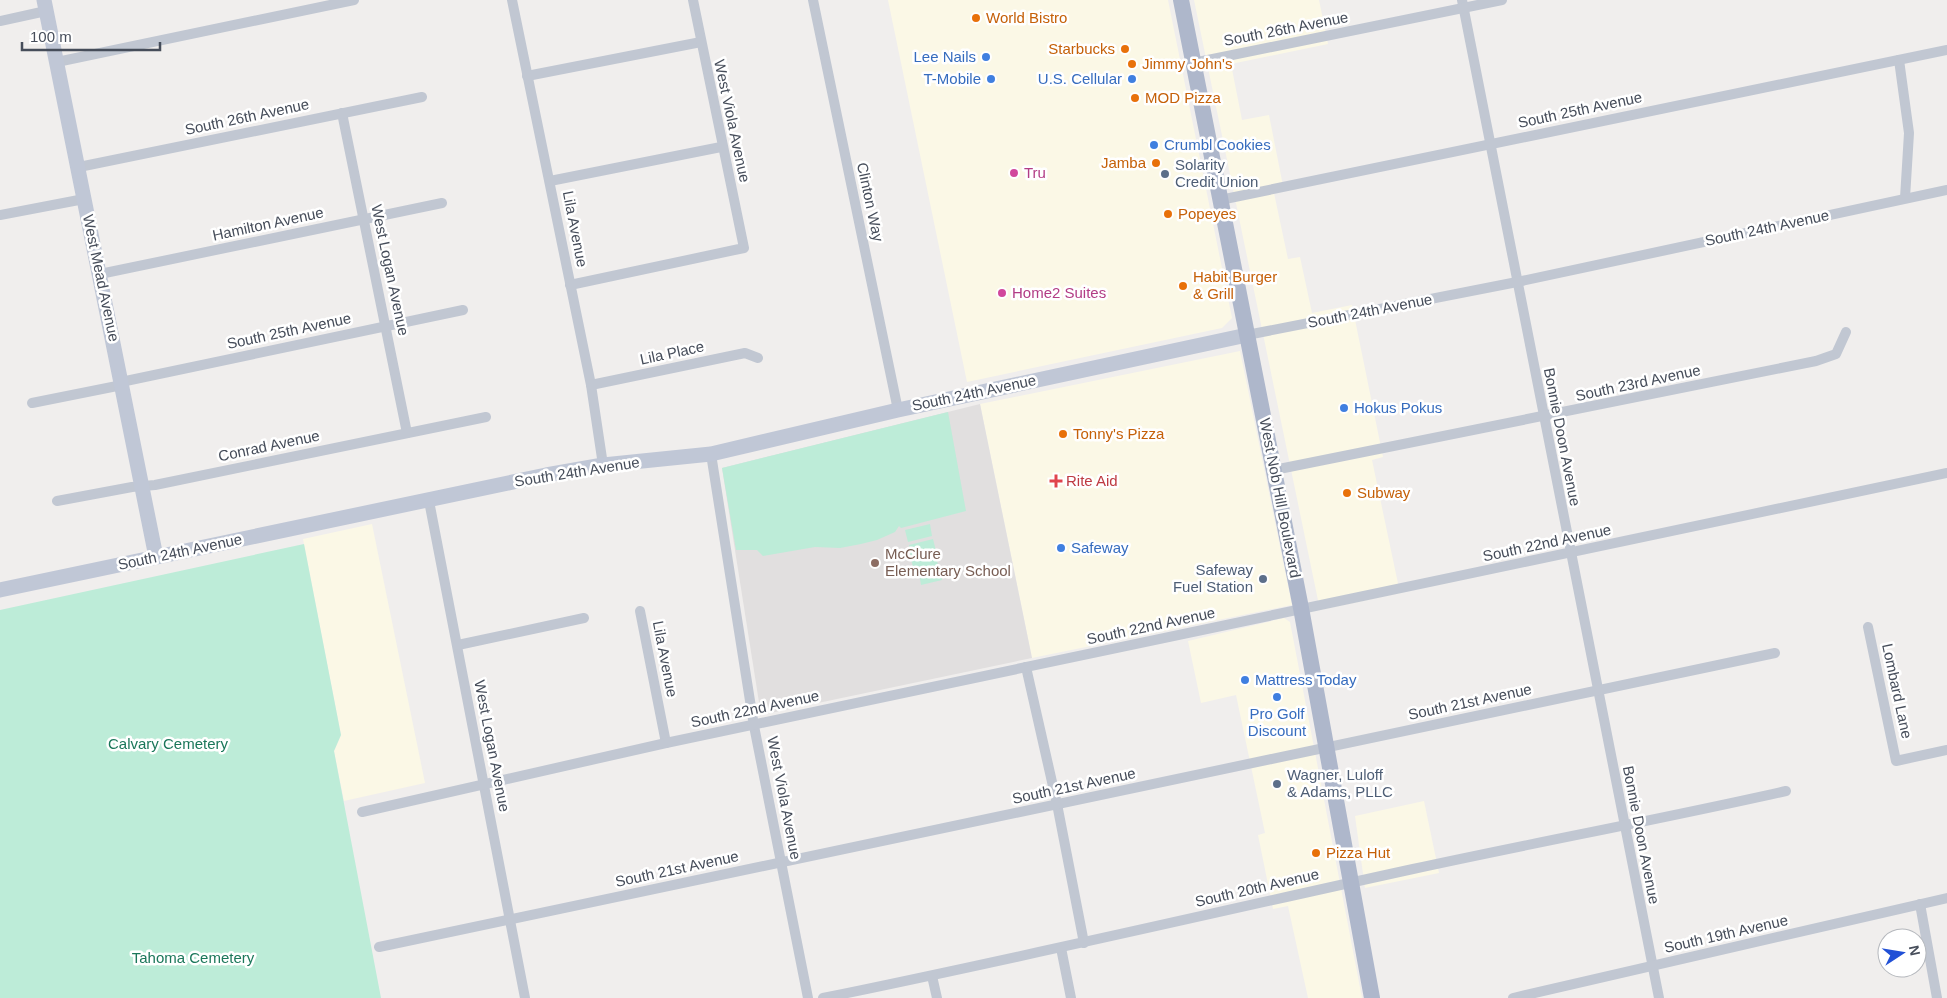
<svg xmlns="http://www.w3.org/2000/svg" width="1947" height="998" viewBox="0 0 1947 998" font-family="Helvetica,sans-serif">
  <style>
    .commercial { fill: #fbf8e6 }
    .education { fill: #e1dfdf }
    .green { fill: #bdecd8 }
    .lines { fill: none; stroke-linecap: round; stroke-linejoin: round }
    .street { stroke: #c1c7d2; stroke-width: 10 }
    .secondary { stroke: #c0c7d6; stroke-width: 15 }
    .primary { stroke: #aeb7cb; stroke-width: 16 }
    .food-dot { fill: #e8710a; stroke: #fff; stroke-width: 2 }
    .shop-dot { fill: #3f7fe0; stroke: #fff; stroke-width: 2 }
    .hotel-dot { fill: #d1479c; stroke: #fff; stroke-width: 2 }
    .service-dot { fill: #5c6f8a; stroke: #fff; stroke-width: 2 }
    .health-dot { fill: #e0444e; stroke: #fff; stroke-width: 2 }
    .education-dot { fill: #8d6e63; stroke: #fff; stroke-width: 2 }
    .labels { text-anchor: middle; stroke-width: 5; stroke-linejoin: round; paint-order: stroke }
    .food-label { font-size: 15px; fill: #c56008; stroke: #fff; text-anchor: start }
    .street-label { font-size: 15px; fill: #464d5a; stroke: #fff }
    .shop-label { font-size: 15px; fill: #366cbe; stroke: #fff; text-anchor: start }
    .service-label { font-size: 15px; fill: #4e5e75; stroke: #fff; text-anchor: start }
    .hotel-label { font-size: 15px; fill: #b23c85; stroke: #fff; text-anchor: start }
    .health-label { font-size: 15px; fill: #be3a42; stroke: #fff; text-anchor: start }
    .education-label { font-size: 15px; fill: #785e54; stroke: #fff; text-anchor: start }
    .park-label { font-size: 15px; fill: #1b775a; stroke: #fff }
  </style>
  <rect width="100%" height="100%" fill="#f0eeed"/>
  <!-- commercial -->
  <g class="commercial">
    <path d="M888 0H1168L1232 318 1222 328 967 382Z"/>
    <path d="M1194 0H1319L1328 44 1231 64 1242 120 1269 115 1284 191 1274 193 1288 259 1300 257 1312 313 1352 305 1383 457 1372 460 1400 593 1320 610Z"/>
    <path d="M1240 351 1292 605 1032 658 980 404Z"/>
    <path d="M372 524 425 783 344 801 334 751 341 735 303 539Z"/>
    <path d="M1284 618 1290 622 1362 998H1308L1288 906 1273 909 1258 835 1265 833 1236 695 1201 703 1188 641Z"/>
    <path d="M1424 801 1439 873 1365 888 1355 816Z"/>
  </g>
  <!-- education -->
  <path class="education" d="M980 404 1032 658 761 715 722 468Z"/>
  <!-- green -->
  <g class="green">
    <path d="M948 412 966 511 901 528 899 526 895 532 877 540 861 544 840 548 815 547 763 556 757 550H736L722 468Z"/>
    <path d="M930 524 932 536 908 542 905 530Z"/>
    <path d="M933 539 936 551 911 557 909 545Z"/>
    <path d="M304 544 341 735 334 751 381 998H0V610Z"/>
    <path d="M936 554 938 566 914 571 911 559Z"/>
    <path d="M940 568 942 580 921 585 919 573Z"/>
  </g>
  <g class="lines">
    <!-- street -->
    <g class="street">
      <path d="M512 0 591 385 603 465"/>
      <path d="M813 0 898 410"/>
      <path d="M1462 0 1659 998"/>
      <path d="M0 21 46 11"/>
      <path d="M1899 60 1909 133 1905 198"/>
      <path d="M57 62 354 0"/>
      <path d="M1193 63 1502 0"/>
      <path d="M527 76 701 42"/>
      <path d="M342 113 407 433"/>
      <path d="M79 167 422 97"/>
      <path d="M550 181 721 147"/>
      <path d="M1220 200 1947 50"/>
      <path d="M0 215 84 199"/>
      <path d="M100 274 442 203"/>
      <path d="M570 285 744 248 693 0"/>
      <path d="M1247 335 1517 282 1947 190"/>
      <path d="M121 382 463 310"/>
      <path d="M591 385 745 353 758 358"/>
      <path d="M32 403 122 385"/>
      <path d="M711 454 754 726 808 998"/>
      <path d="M1274 470 1816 361 1836 354 1846 332"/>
      <path d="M57 501 132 487 155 485 486 417"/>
      <path d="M429 501 525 998"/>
      <path d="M640 611 666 743"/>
      <path d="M1868 627 1896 761 1947 750"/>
      <path d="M458 645 584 618"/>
      <path d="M1026 667 1057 804 1084 943"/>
      <path d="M362 812 666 743 1947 473"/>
      <path d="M1920 904 1937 998"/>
      <path d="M379 947 1775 653"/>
      <path d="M1061 948 1071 998"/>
      <path d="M932 976 937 998"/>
      <path d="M823 998C1020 958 1216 912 1413 869 1537 842 1662 819 1786 791"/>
      <path d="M1513 998 1947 898"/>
    </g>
    <!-- secondary -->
    <g class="secondary">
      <path d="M44 0 156 557"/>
      <path d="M0 590 546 475 603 465 711 454 898 410 1247 335"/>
    </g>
    <!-- primary -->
    <path class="primary" d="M1181 0 1301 608 1372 998"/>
  </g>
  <!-- markers -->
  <g class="food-dot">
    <circle cx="976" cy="18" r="5"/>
    <circle cx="1125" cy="49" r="5"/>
    <circle cx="1132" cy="64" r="5"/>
    <circle cx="1135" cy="98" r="5"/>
    <circle cx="1156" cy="163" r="5"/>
    <circle cx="1168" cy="214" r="5"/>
    <circle cx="1183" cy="286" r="5"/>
    <circle cx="1063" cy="434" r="5"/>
    <circle cx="1347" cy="493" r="5"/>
    <circle cx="1316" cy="853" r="5"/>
  </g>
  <g class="shop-dot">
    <circle cx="986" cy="57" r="5"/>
    <circle cx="991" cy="79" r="5"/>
    <circle cx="1132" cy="79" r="5"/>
    <circle cx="1154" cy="145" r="5"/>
    <circle cx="1344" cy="408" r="5"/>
    <circle cx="1061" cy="548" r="5"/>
    <circle cx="1245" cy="680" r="5"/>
    <circle cx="1277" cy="697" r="5"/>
  </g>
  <g class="hotel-dot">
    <circle cx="1014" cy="173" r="5"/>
    <circle cx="1002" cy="293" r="5"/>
  </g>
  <g class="service-dot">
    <circle cx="1165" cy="174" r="5"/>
    <circle cx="1263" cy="579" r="5"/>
    <circle cx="1277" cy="784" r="5"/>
  </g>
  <path class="health-dot" d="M1053.5 473.5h5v5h5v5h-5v5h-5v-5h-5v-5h5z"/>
  <circle class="education-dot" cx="875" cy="563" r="5"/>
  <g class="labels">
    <!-- food labels -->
    <g class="food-label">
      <text x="986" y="23">World Bistro</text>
      <text x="1115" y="54" text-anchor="end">Starbucks</text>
      <text x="1142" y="69">Jimmy John's</text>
      <text x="1145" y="103">MOD Pizza</text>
      <text x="1146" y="168" text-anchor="end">Jamba</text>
      <text x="1178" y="219">Popeyes</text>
      <text x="1193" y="282">Habit Burger<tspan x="1193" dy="17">&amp; Grill</tspan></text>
      <text x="1073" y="439">Tonny's Pizza</text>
      <text x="1357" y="498">Subway</text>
      <text x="1326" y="858">Pizza Hut</text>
    </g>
    <!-- street labels -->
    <g class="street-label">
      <text transform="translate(1286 29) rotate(-11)" y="5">South 26th Avenue</text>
      <text transform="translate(1580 110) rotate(-12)" y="5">South 25th Avenue</text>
      <text transform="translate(247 117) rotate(-12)" y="5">South 26th Avenue</text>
      <text transform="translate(732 121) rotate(78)" y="5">West Viola Avenue</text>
      <text transform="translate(870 202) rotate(78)" y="5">Clinton Way</text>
      <text transform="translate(268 224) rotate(-12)" y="5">Hamilton Avenue</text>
      <text transform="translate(1767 228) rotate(-12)" y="5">South 24th Avenue</text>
      <text transform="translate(575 229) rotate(79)" y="5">Lila Avenue</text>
      <text transform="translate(390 270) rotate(78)" y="5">West Logan Avenue</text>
      <text transform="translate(101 278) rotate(78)" y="5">West Mead Avenue</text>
      <text transform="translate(1370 311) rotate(-11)" y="5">South 24th Avenue</text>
      <text transform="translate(289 331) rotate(-12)" y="5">South 25th Avenue</text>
      <text transform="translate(672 353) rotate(-12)" y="5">Lila Place</text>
      <text transform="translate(1638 383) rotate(-12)" y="5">South 23rd Avenue</text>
      <text transform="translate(974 393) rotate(-12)" y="5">South 24th Avenue</text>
      <text transform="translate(1562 437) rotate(79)" y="5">Bonnie Doon Avenue</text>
      <text transform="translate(269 446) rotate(-12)" y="5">Conrad Avenue</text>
      <text transform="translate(577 472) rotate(-9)" y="5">South 24th Avenue</text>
      <text transform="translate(1280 498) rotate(79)" y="5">West Nob Hill Boulevard</text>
      <text transform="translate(1547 543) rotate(-12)" y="5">South 22nd Avenue</text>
      <text transform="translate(180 552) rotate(-12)" y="5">South 24th Avenue</text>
      <text transform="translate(1151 626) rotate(-12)" y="5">South 22nd Avenue</text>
      <text transform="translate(665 659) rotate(79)" y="5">Lila Avenue</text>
      <text transform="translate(1897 691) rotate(78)" y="5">Lombard Lane</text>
      <text transform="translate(1470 702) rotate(-12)" y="5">South 21st Avenue</text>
      <text transform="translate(755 709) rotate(-12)" y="5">South 22nd Avenue</text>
      <text transform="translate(492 746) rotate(79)" y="5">West Logan Avenue</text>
      <text transform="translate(1074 786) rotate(-12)" y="5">South 21st Avenue</text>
      <text transform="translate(784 798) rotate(79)" y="5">West Viola Avenue</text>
      <text transform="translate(1641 835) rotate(79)" y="5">Bonnie Doon Avenue</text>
      <text transform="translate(677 869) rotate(-12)" y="5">South 21st Avenue</text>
      <text transform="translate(1257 888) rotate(-13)" y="5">South 20th Avenue</text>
      <text transform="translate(1726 934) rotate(-13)" y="5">South 19th Avenue</text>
    </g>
    <!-- shop labels -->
    <g class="shop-label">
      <text x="976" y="62" text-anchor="end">Lee Nails</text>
      <text x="981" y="84" text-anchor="end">T-Mobile</text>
      <text x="1122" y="84" text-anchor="end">U.S. Cellular</text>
      <text x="1164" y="150">Crumbl Cookies</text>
      <text x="1354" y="413">Hokus Pokus</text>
      <text x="1071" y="553">Safeway</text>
      <text x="1255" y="685">Mattress Today</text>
      <text x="1277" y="719" text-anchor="middle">Pro Golf<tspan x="1277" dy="17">Discount</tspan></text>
    </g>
    <!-- service labels -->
    <g class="service-label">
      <text x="1175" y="170">Solarity<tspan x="1175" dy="17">Credit Union</tspan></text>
      <text x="1253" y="575" text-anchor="end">Safeway<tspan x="1253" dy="17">Fuel Station</tspan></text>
      <text x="1287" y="780">Wagner, Luloff<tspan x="1287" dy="17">&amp; Adams, PLLC</tspan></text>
    </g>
    <!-- hotel labels -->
    <g class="hotel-label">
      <text x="1024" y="178">Tru</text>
      <text x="1012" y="298">Home2 Suites</text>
    </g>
    <!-- health labels -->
    <g class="health-label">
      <text x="1066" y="486">Rite Aid</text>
    </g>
    <!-- education labels -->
    <g class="education-label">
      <text x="885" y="559">McClure<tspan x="885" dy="17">Elementary School</tspan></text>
    </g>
    <!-- park labels -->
    <g class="park-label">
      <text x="168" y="749">Calvary Cemetery</text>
      <text x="193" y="963">Tahoma Cemetery</text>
    </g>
  </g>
  <!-- north arrow -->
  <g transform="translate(1902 953) rotate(78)"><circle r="24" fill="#ffffff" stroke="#b5b8bd"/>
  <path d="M0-4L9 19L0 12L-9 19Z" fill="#2150d6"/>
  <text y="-8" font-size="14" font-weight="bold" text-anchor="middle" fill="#464d5a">N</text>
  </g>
  <!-- scale -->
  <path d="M22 42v8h138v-8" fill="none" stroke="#464d5a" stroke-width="2.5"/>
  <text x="30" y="42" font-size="15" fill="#464d5a" stroke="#ffffff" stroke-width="4" paint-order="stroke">100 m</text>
</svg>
